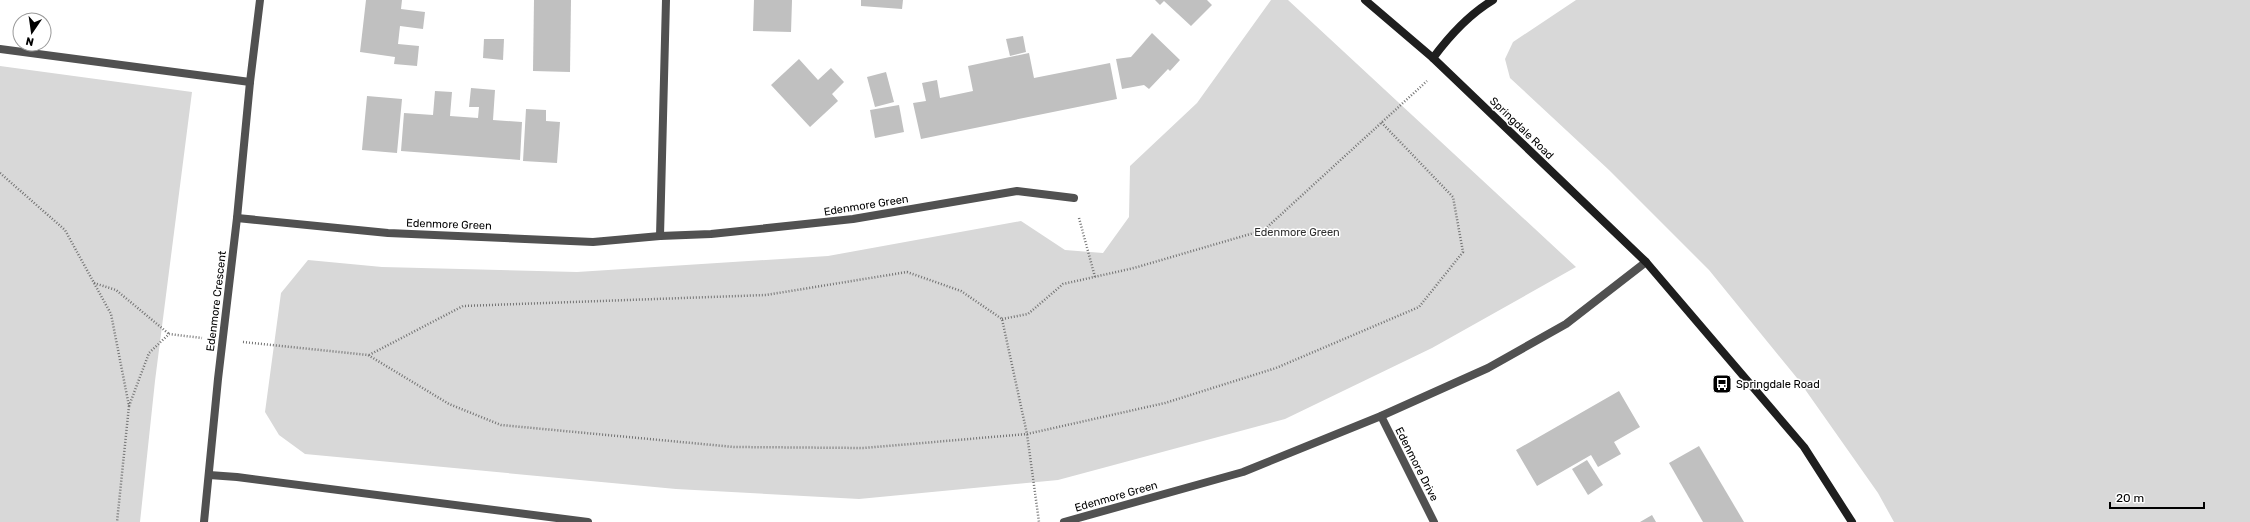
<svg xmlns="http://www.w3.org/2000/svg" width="2250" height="522" viewBox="0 0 2250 522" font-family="Rubik,sans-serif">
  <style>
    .green { fill: #d8d8d8 }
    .building { fill: #c0c0c0 }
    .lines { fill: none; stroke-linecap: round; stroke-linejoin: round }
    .path { stroke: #737373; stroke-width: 2.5; stroke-dasharray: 1 2; stroke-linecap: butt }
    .street { stroke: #515151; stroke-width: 8 }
    .secondary { stroke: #1e1e1e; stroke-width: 8 }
    .labels { text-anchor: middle; stroke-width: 3; stroke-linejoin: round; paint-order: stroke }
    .street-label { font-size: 11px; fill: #000; stroke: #fff }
    .park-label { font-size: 11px; fill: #2f2f2f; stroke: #fff }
    .poi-label { font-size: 11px; fill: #000; stroke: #fff; text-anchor: start }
  </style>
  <rect width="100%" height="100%" fill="#fff"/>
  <!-- green -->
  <g class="green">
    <path d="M1271 0H1288L1576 267 1432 348 1285 419 1058 480 859 499 676 489 305 454 279 435 265 412 281 293 308 260 382 267 577 272 828 256 1021 221 1065 250 1103 253 1129 217 1130 166 1197 103Z"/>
    <path d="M1576 0H2250V522H1894L1878 493 1797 378 1709 270 1609 170 1510 78 1505 59 1513 42Z"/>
    <path d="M0 66 192 92 155 381 140 522H0Z"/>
  </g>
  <!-- building -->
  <g class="building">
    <path d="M366 0H402L401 9 425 12 423 29 400 26 398 44 419 46 417 66 394 64 395 57 360 52Z"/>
    <path d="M534 0H571L570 72 533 71Z"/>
    <path d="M754 0H792L791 32 753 31Z"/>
    <path d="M861 0H903L902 9 861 6Z"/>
    <path d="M1155 0H1207L1212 5 1191 26 1164 1 1160 5Z"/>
    <path d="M1152 33 1180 60 1170 71 1168 69 1149 89 1144 85 1122 89 1116 59 1131 57Z"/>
    <path d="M1023 36 1026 52 1010 56 1006 39Z"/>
    <path d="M484 39H504L503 60 483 58Z"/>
    <path d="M1029 53 1034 78 1110 63 1117 99 921 139 913 103 926 101 922 83 937 80 940 98 973 91 968 66Z"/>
    <path d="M799 59 818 80 831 68 844 82 832 94 838 101 810 127 771 85Z"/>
    <path d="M886 72 894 102 875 107 867 77Z"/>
    <path d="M471 88 495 90 493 120 522 122 520 160 401 151 404 113 433 115 435 91 452 92 450 116 478 118 479 107H469Z"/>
    <path d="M367 96 402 99 397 153 362 150Z"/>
    <path d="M899 105 904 132 875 138 870 110Z"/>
    <path d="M526 109 546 110V121L560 122 557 163 523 161Z"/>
    <path d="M1619 391 1640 427 1614 442 1621 454 1598 467 1591 455 1537 486 1516 450Z"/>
    <path d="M1699 446 1715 473 1744 522H1703L1669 463Z"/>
    <path d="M1587 460 1603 485 1588 495 1572 469Z"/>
    <path d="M1652 515 1656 522H1640Z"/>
  </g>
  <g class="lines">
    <!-- path -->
    <g class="path">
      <path d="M0 173 65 230 111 314 129 406 117 522"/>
      <path d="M1079 218 1095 277"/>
      <path d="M94 283 116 290 169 334"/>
      <path d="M1002 319 1028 314 1063 284 1134 268 1264 230 1427 81"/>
      <path d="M243 342 368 355 449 404 501 425 734 447 864 448 1027 434 1165 403 1276 368 1419 307 1463 252 1453 197 1381 122"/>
      <path d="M369 355 463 306 766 295 907 272 961 291 1002 319 1027 434 1039 522"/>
      <path d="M129 406 149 353 169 334 202 338"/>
    </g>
    <!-- street -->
    <g class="street">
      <path d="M0 49 250 82"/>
      <path d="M237 218 388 233 593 242 660 236 711 234 853 219 1017 191 1074 198"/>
      <path d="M660 236 666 0"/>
      <path d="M1381 416 1434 522"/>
      <path d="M209 475 237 477 588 522"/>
      <path d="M204 522 218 379 237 218 250 82 260 0"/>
      <path d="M1064 522 1243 472 1381 416 1488 368 1566 324 1646 262"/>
    </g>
    <!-- secondary -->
    <g class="secondary">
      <path d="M1365 0 1433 58 1646 262 1804 447 1852 522"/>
      <path d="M1433 58C1450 35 1468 15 1493 0"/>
    </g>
  </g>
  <!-- icons -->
  <defs>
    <symbol id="bus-square" viewBox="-11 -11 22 22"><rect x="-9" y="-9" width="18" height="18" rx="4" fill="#000" stroke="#fff"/><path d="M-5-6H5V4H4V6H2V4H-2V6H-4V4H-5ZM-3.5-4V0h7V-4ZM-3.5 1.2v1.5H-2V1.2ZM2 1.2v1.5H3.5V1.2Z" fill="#fff"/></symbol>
  </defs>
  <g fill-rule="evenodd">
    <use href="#bus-square" x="1711" y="373" width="22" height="22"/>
  </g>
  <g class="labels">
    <!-- street labels -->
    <g class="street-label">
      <text transform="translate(1522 128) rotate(44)" y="4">Springdale Road</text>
      <text transform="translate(866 205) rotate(-9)" y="4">Edenmore Green</text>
      <text transform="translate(449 224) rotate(2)" y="4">Edenmore Green</text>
      <text transform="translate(216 301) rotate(-83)" y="4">Edenmore Crescent</text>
      <text transform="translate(1417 464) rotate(63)" y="4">Edenmore Drive</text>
      <text transform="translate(1116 496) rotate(-16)" y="4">Edenmore Green</text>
    </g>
    <!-- park labels -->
    <g class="park-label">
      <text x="1297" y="236">Edenmore Green</text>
    </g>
    <!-- poi labels -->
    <g class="poi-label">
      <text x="1736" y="388">Springdale Road</text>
    </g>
  </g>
  <!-- north arrow -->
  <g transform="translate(32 32) rotate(193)"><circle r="19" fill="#ffffff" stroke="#999999"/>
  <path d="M0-3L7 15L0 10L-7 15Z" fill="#000000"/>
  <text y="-6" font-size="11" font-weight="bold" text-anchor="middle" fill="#000000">N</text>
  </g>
  <!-- scale -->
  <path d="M2110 502v6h94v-6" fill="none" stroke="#000000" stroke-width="2"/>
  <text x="2116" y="502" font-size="12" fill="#000000" stroke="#ffffff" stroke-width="3" paint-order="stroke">20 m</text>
</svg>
